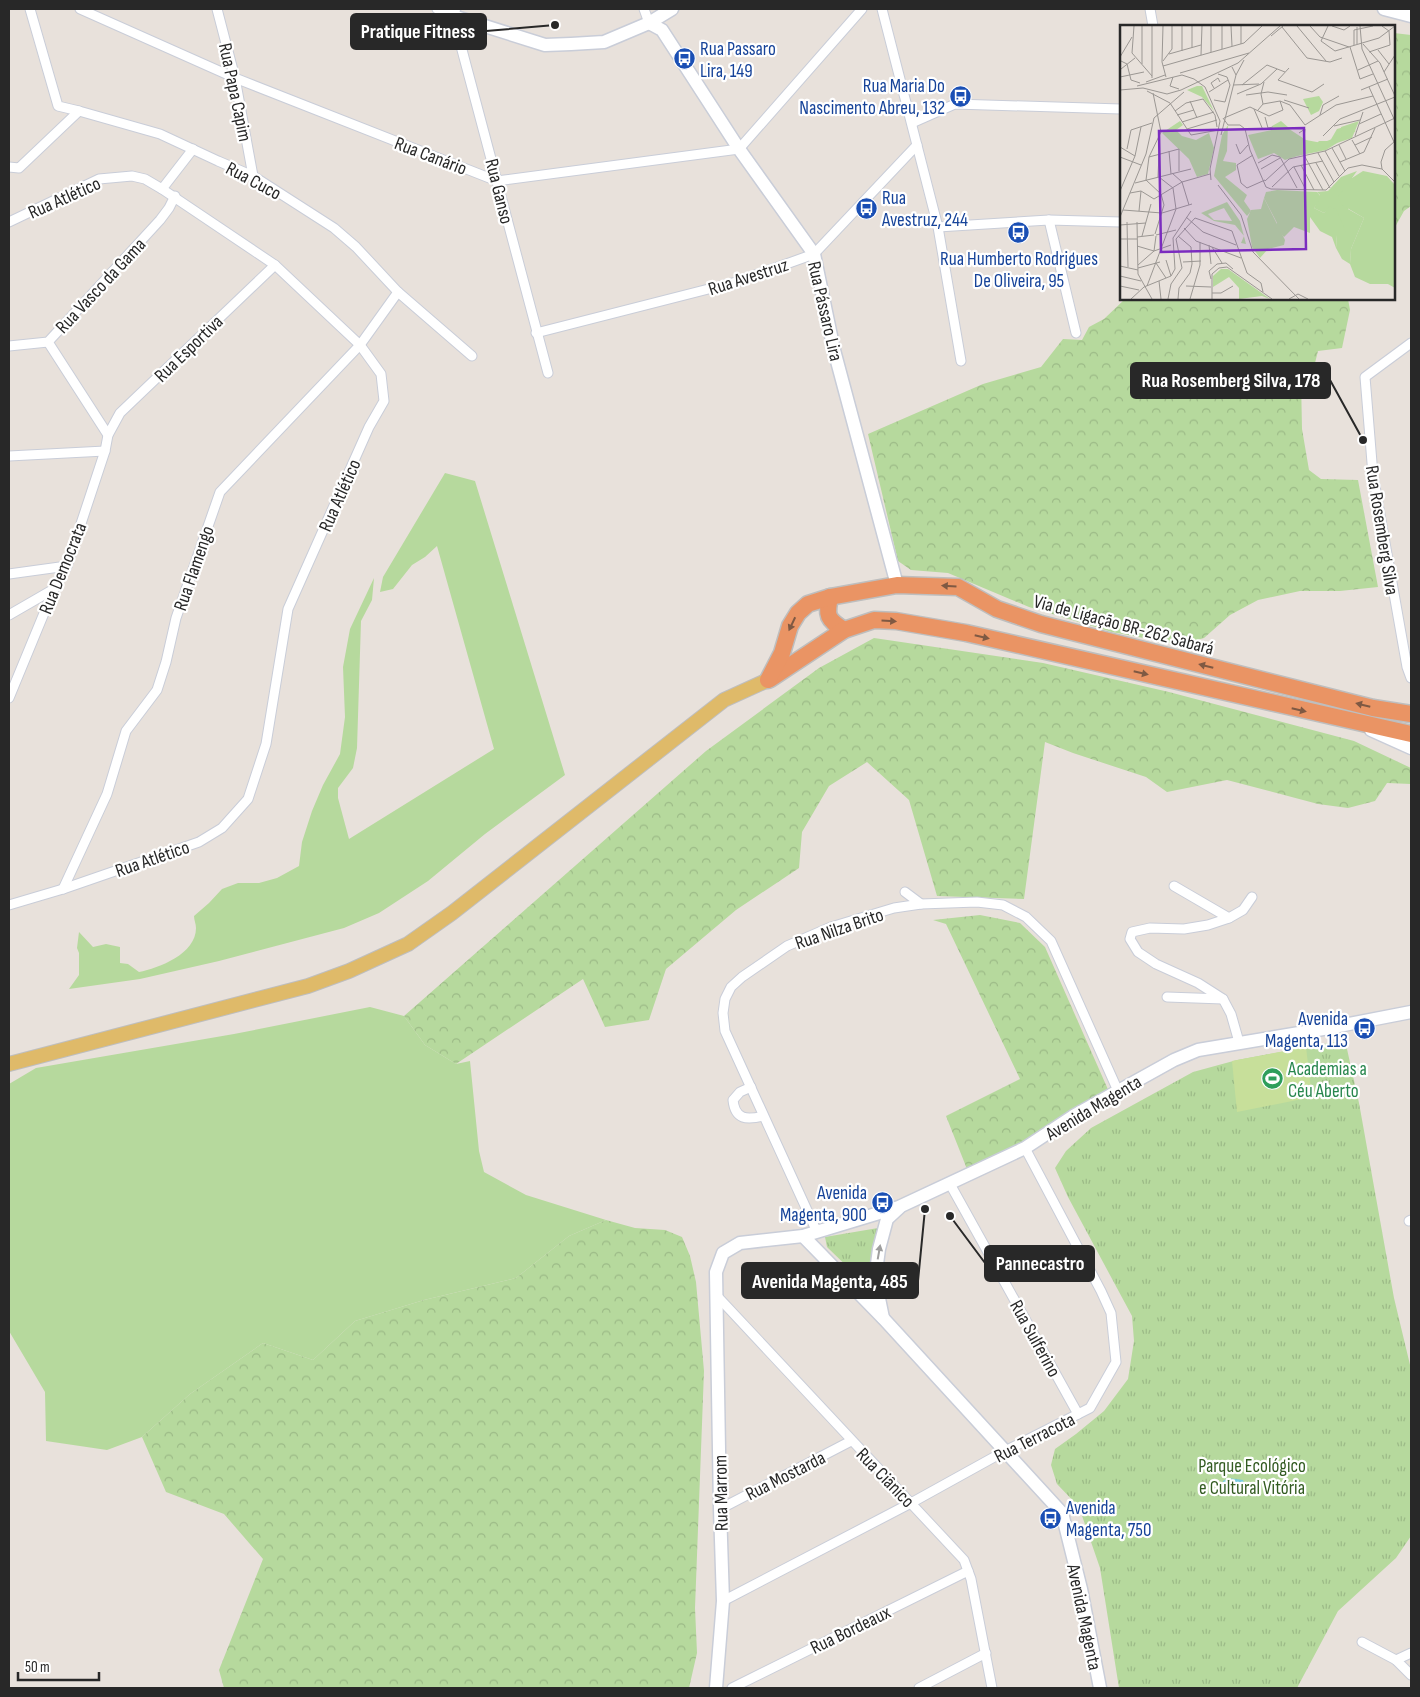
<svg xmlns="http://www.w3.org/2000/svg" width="1420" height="1697" viewBox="0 0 1420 1697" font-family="'Sofia Sans Condensed',sans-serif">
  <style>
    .grass { fill: #b6d99d }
    .forest { fill: url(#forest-crowns) }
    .park { fill: url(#park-tufts) }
    .pitch { fill: #c7df9a }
    .water { fill: #79ccdf }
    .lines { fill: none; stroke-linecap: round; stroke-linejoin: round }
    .street-casing { stroke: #c9cdd8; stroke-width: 11 }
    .secondary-casing { stroke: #c9cdd8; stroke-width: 15 }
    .primary-casing { stroke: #bebebe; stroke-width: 16 }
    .highway-casing { stroke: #bebebe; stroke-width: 19 }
    .street { stroke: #fff; stroke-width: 9 }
    .secondary { stroke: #fff; stroke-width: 12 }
    .primary { stroke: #dfba69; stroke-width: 14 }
    .highway { stroke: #ea9464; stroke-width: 16 }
    .oneway { fill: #7f5943 }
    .oneway2 { fill: #9e9e9e }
    .labels { text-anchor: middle; stroke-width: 4.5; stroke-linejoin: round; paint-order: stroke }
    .transit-label { font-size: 19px; fill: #164399; stroke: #fff; text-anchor: start }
    .street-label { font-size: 19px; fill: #282828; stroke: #fff }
    .leisure-label { font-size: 19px; fill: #27864d; stroke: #fff; text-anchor: start }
    .park-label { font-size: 19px; fill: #325b21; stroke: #fff }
    .inset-road { fill: none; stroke: #9b9793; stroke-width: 1 }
    .view { fill: #7b2cbf; fill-opacity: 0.15; stroke: #7b2cbf; stroke-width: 2.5 }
    .inset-edge { fill: none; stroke: #282828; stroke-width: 2.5 }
    .leader { fill: none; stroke: #282828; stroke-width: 2 }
    .callout-dot { fill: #282828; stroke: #fff; stroke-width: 2 }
    .callout { fill: #282828; stroke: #282828; stroke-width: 2 }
    .callout-label { font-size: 20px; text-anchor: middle; font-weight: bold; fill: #fff }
  </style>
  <defs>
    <pattern id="forest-crowns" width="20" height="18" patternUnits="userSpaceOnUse" patternTransform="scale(1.25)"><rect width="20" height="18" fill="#b6d99d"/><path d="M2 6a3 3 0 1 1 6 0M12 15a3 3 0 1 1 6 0" fill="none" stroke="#9cba87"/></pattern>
    <pattern id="park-tufts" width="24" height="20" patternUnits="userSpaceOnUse" patternTransform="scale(1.25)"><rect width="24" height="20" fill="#b6d99d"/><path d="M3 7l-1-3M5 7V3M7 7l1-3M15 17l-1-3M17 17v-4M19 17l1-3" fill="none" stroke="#9cba87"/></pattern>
  </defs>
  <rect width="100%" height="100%" fill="#e8e1db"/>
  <!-- grass -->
  <g class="grass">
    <path d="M445 473 475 481 565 775 485 834 428 881 379 913 344 928 219 961 140 979 69 989 79 975V953L77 948 79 932 93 947 106 944 120 947V963L128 964 139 972C159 968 196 954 196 928 196 924 194 920 194 916L209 903 222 889 238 883H259L277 878 299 866 302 842 312 811 323 785 340 754 345 717 343 667 350 629 374 578 372 600 361 621 357 748 353 768 338 788V798L349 839 494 749 437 546 425 557 412 565 393 589 380 592 383 577Z"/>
    <path d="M370 1007 404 1016 425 1045 456 1064 470 1061 479 1151 484 1172 526 1195 606 1220 569 1236 516 1278 424 1300 355 1321 313 1360 263 1343 190 1394 142 1437 107 1450 46 1441 45 1392 9 1331V1084L36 1068 234 1034Z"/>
  </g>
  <!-- forest -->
  <g class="forest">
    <path d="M1394 33 1411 35V206L1404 211 1394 229Z"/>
    <path d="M1125 299H1348L1350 310 1342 348 1318 351 1312 375 1301 379 1302 429 1309 470 1321 479 1358 480 1378 587 1340 591H1300L1258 600 1230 615 1204 638 1181 645 1112 632 1029 607 948 573 911 570 898 561 868 434 983 384 1041 367 1063 339 1082 340 1089 327 1104 319Z"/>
    <path d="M874 638 1043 663 1169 692 1354 741 1411 768V784L1387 783 1375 801 1348 808 1318 804 1227 780 1167 792 1146 777 1073 753 1045 742 1024 899 937 896 909 800 867 762 829 786 802 832 799 868 736 910 666 969 649 1020 605 1027 583 979 456 1064 425 1045 404 1016 706 751 819 668Z"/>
    <path d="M980 915 1020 923 1045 947 1110 1094 1023 1143 967 1169 946 1116 1020 1079 946 924 933 920Z"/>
    <path d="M606 1220 635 1228 665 1230 682 1237 690 1256 696 1282 704 1371 695 1608 697 1653 689 1688H224L219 1670 263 1559 224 1514 166 1492 142 1437 190 1394 263 1343 313 1360 355 1321 424 1300 516 1278 569 1236Z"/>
  </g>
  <!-- park -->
  <g class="park">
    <path d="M1345 1040 1359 1103 1394 1298 1411 1369V1536L1396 1558 1338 1611 1297 1688H1119L1100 1568 1079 1507 1057 1484 1051 1465 1055 1449 1076 1434 1104 1411 1128 1379 1134 1341 1132 1316 1068 1197 1055 1168 1066 1151 1091 1128 1193 1072 1237 1060Z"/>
    <path d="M878 1228 868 1279 861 1280 827 1247 825 1237Z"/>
  </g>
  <!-- pitch -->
  <path class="pitch" d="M1306 1047 1312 1097 1237 1112 1232 1061Z"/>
  <!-- water -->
  <path class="water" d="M1228 1478 1243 1480 1245 1487 1232 1488 1223 1485V1481Z"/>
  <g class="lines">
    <defs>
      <g id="street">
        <path d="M30 9 58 106 79 111"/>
        <path d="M80 9 235 78 497 181 739 149 862 9"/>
        <path d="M217 9 235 78 253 176"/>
        <path d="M437 9 453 16 548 373"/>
        <path d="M644 9 649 23"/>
        <path d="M882 9 938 227 961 361"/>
        <path d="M1150 9 1153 26"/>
        <path d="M912 123 955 104 1121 109"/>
        <path d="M9 167 19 168 79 111 160 134 218 161 253 176 334 228 356 247 398 292 472 356"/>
        <path d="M162 189 193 149"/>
        <path d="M1049 220 1076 333"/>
        <path d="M9 222 99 179 132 176 145 179 162 189 275 265 360 345 381 374 384 401 369 427 288 609 266 744 248 799 222 828 199 842 63 889 9 905"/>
        <path d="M938 227 1049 220 1121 222"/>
        <path d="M536 333 736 282 814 254 917 145"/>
        <path d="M48 342 108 435"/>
        <path d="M1411 343 1365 377 1373 475 1407 667 1411 678"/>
        <path d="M9 346 48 342 160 220 169 208 175 196"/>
        <path d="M9 456 105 451"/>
        <path d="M9 574 67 566"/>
        <path d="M9 615 54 589"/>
        <path d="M9 698 54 589 67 566 105 451 108 435 120 413 275 265"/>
        <path d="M1174 886 1229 918"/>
        <path d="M63 889 107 794 126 731 157 690 166 662 176 618 220 492 360 345 398 292"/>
        <path d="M905 892 921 904"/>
        <path d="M1167 997 1223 999"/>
        <path d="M1239 1042 1231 1014 1223 999 1198 983 1156 964 1138 952 1130 939 1132 932 1150 928 1184 929 1208 925 1229 918 1243 910 1252 897"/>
        <path d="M751 1087 740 1092 733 1100C735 1120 747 1120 763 1116"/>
        <path d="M950 1184 1078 1414"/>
        <path d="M1409 1221 1411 1220"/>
        <path d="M817 1232 725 1031 723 1013 725 999 731 987 742 977 787 946 831 927 894 908 921 904 977 902 1003 905 1026 917 1051 941 1118 1091"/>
        <path d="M718 1297 964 1560 971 1579 992 1688"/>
        <path d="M720 1509 851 1441"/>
        <path d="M723 1601 911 1503 1005 1451 1090 1408 1116 1362 1111 1313 1101 1291 1025 1148"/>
        <path d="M1362 1642 1396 1660 1411 1675"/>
        <path d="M1396 1660 1411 1653"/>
        <path d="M732 1688 968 1571"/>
        <path d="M919 1688 986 1653"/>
      </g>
      <g id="secondary">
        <path d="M454 9 453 16 545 45 571 44 604 42 649 23 672 9"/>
        <path d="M1384 9 1411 16"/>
        <path d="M649 23 662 30 739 149 814 254 834 350 897 585"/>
        <path d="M1371 730 1411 748"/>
        <path d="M803 1236 883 1318 1062 1513 1081 1589 1100 1688"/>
        <path d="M883 1318 875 1279 879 1249 887 1219 901 1206 1025 1148 1075 1115 1174 1060 1198 1050 1323 1029 1411 1012"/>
        <path d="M716 1688 723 1601 720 1509 716 1272 723 1253 740 1243 803 1236 899 1207"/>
      </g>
      <path id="primary" d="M9 1064 308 986 349 971 408 944 452 913 724 700 768 680"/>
      <g id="highway">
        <path d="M830 597C826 616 827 619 844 630"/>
        <path d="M770 679 844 630 874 620 896 621 966 633 1411 734"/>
        <path d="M768 680 782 653 790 626 798 613 808 604 830 597 897 585 958 587 997 609 1041 624 1373 708 1411 714"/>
      </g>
    </defs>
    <!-- street casing -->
    <use href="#street" class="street-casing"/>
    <!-- secondary casing -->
    <use href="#secondary" class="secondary-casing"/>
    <!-- primary casing -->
    <use href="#primary" class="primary-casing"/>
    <!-- highway casing -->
    <use href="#highway" class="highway-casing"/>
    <!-- street -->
    <use href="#street" class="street"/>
    <!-- secondary -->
    <use href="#secondary" class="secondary"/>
    <!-- primary -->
    <use href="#primary" class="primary"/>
    <!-- highway -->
    <use href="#highway" class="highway"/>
  </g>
  <!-- one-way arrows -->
  <defs><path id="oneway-solid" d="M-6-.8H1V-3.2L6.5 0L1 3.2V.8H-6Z" transform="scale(1.25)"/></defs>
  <g class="oneway">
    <use href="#oneway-solid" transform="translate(949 586) rotate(-176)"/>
    <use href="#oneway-solid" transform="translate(889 621) rotate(4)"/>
    <use href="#oneway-solid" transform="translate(792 624) rotate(115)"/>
    <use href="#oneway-solid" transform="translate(982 637) rotate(13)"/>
    <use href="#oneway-solid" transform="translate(1206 666) rotate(-166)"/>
    <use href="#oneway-solid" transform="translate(1141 673) rotate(13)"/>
    <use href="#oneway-solid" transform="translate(1363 705) rotate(-166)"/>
    <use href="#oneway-solid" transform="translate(1299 710) rotate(13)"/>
  </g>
  <use class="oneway2" href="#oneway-solid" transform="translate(879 1252) rotate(-80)"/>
  <!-- icons -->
  <defs>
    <symbol id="bus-disc" viewBox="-11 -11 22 22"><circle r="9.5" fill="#1a4fb4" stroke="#fff"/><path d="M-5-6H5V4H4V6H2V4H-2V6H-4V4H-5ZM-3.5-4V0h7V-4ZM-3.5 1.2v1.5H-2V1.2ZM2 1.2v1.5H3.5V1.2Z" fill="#fff"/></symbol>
    <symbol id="stadium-disc" viewBox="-11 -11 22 22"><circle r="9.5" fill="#2e9e5b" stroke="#fff"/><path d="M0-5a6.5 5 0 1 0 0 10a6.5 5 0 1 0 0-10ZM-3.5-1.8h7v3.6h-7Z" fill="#fff"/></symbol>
  </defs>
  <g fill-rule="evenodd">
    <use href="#bus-disc" x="672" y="46" width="25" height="25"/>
    <use href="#bus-disc" x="948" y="84" width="25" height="25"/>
    <use href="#bus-disc" x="854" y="196" width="25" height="25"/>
    <use href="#bus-disc" x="1006" y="220" width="25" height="25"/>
    <use href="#bus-disc" x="1352" y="1016" width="25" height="25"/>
    <use href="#stadium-disc" x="1260" y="1066" width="25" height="25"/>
    <use href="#bus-disc" x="870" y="1190" width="25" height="25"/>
    <use href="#bus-disc" x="1038" y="1506" width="25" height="25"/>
  </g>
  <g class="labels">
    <!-- transit labels -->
    <g class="transit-label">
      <text x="700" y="55">Rua Passaro<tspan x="700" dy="22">Lira, 149</tspan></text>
      <text x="945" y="92" text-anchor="end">Rua Maria Do<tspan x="945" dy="22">Nascimento Abreu, 132</tspan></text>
      <text x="882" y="204">Rua<tspan x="882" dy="22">Avestruz, 244</tspan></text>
      <text x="1019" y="265" text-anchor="middle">Rua Humberto Rodrigues<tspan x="1019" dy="22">De Oliveira, 95</tspan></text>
      <text x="1348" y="1025" text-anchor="end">Avenida<tspan x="1348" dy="22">Magenta, 113</tspan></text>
      <text x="867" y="1199" text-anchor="end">Avenida<tspan x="867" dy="22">Magenta, 900</tspan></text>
      <text x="1066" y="1514">Avenida<tspan x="1066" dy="22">Magenta, 750</tspan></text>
    </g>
    <!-- street labels -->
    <g class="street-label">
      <text transform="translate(236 92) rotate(78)" y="7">Rua Papa Capim</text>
      <text transform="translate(431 155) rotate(21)" y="7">Rua Canário</text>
      <text transform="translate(254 180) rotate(28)" y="7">Rua Cuco</text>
      <text transform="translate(500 191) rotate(76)" y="7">Rua Ganso</text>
      <text transform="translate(64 197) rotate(-24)" y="7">Rua Atlético</text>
      <text transform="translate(748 276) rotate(-18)" y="7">Rua Avestruz</text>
      <text transform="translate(100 285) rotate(-47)" y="7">Rua Vasco da Gama</text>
      <text transform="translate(826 311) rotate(77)" y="7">Rua Pássaro Lira</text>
      <text transform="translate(188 348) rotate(-44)" y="7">Rua Esportiva</text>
      <text transform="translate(339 495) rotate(-66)" y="7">Rua Atlético</text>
      <text transform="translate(1383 530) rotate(81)" y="7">Rua Rosemberg Silva</text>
      <text transform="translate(62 568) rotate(-68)" y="7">Rua Democrata</text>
      <text transform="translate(193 568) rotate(-71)" y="7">Rua Flamengo</text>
      <text transform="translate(1124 624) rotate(15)" y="7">Via de Ligação BR-262 Sabará</text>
      <text transform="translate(152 858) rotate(-19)" y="7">Rua Atlético</text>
      <text transform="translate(839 928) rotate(-19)" y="7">Rua Nilza Brito</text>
      <text transform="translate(1093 1107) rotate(-31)" y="7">Avenida Magenta</text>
      <text transform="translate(1036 1338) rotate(61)" y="7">Rua Sulferino</text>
      <text transform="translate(1034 1437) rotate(-27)" y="7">Rua Terracota</text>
      <text transform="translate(785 1475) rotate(-27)" y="7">Rua Mostarda</text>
      <text transform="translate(886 1477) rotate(46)" y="7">Rua Ciânico</text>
      <text transform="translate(720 1493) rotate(-91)" y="7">Rua Marrom</text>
      <text transform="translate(1085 1617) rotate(78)" y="7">Avenida Magenta</text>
      <text transform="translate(850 1629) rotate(-26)" y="7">Rua Bordeaux</text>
    </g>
    <!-- leisure labels -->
    <g class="leisure-label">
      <text x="1288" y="1075">Academias a<tspan x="1288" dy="22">Céu Aberto</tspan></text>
    </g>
    <!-- park labels -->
    <g class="park-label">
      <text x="1252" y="1472">Parque Ecológico<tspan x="1252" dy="22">e Cultural Vitória</tspan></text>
    </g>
  </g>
  <!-- overview -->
  <g transform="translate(1120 25)">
    <rect width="275" height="275" fill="#e8e1db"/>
    <path d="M237 146 232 153V165L228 167V184L244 193 231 224 230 239 222 234 216 223 217 210 208 184 204 188 194 183 200 170 197 167 208 166 221 152ZM144 173 165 215 164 220 148 224 140 233 132 222 127 194 131 185 141 184ZM107 177 120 196 126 219 121 218 124 211 115 200 94 196 81 188ZM104 183 112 196 94 195 88 189Z" fill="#b6d99d" fill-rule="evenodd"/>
    <path d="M77 61H82L94 86 82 72 67 65ZM199 71 203 77 199 86 191 90 183 74ZM60 96 63 100 56 105 62 111 76 115 89 108 94 123 88 149 77 152 69 134 42 108ZM161 96 169 103 166 108 196 119 199 116H210L217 104 224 102 236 106 206 125 172 132 152 101ZM108 100 107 126 103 136 116 138V145L105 152 127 170 124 176 131 186 127 191 94 151 102 110ZM243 146 267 151 275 160V263L268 259H250L235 252 230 239 231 224 244 193 222 180 218 172 223 165H232V153ZM157 165 197 167 201 172 194 183 204 188 209 181 216 184 226 207 217 210 216 223 212 212 200 206 190 192V208L174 202 164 212 155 202 157 198 144 173 146 167ZM101 244H108L150 274 142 271 119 274V263L109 252 93 262V251Z" fill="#b6d99d"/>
    <path d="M239 96 232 113 165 135 154 128 138 134 128 110 166 102 186 115 202 118 222 110 221 102Z" fill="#b6d99d"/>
    <path class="inset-road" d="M14 1 12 28 32 51M43 1 42 37 46 52M111 1 112 21M177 1 206 36M190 1 200 12 229 22M208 1 201 16 215 26 259 13 275 1M212 1 224 5 230 1M240 1 242 24 275 96M162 2 187 33 210 37 222 33M237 2V19M151 11 163 1M121 19V1M243 19 260 38 275 71M234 20V5L253 1M230 22 240 54 253 49M72 23V1M102 24V1M258 25 269 39M62 26V1M91 27V1M249 27 270 20 269 6 262 1M49 29 81 20M81 30 82 1M1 36 7 39 11 55 20 58M43 36 52 24V1M22 39V1M43 41 124 18 142 1M169 43 158 55 192 67 204 59M1 44 15 33M0 45V32L12 12M238 45 258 36M264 47 275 30M60 48 129 28M116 50 124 35M0 52 24 47M53 52 50 61 59 64M32 53V1M26 57 45 50M113 60 139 59M122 60 147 40 165 47M17 61 62 50 74 54 85 62 100 96 90 144 91 155M249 62 274 117M94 63 91 58 98 53 100 57M0 65 23 63 47 69 61 65 118 38 160 1M241 65 268 54M27 66 50 78 71 110 99 105M89 67 108 55M33 68 41 107 29 132 26 155 41 169 44 180 35 209M117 69 141 59 157 44M126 70 148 67 167 70M94 75 105 77 110 60 107 52 98 49M164 75 189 83M70 76 77 93M160 76 170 80 185 100 216 80 253 71M143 79 141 69 144 57M134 84 143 105M138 85 143 79 160 76M55 86 66 78 83 74 95 90 97 102M57 90 74 85M200 90 203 80 219 71M145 92 148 103 153 102M103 93 108 100H120L125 104 130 125 146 162 151 164M104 93 130 82 149 91 163 85 160 76M62 97 94 87M239 99 261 89M214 101 240 95M67 104 97 95M179 108 185 104 184 113M101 110 116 50 112 42M203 111 220 94 275 72M235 111 243 87M232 115 240 129M275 116 265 125 261 137 262 144 275 157M116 119 120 129 128 120M219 120 226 134M235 120 252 112M0 122 15 131M212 123 225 146M7 124 11 105 32 98M49 126 51 149M205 126 219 151M198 128 214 157M133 130 117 140 121 158 127 163 145 155M184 130 203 165M0 132 21 140M29 132 59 124V146M220 137 244 127 255 103M138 138 152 130 160 132 177 163M196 138 210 163M181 140 194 165M174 142 185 163M141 144 160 133M52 148 62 157 69 180M38 152 39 129M145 156 169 134 205 126 275 93M15 158 71 144M98 160 121 190 133 227 179 274M152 162 173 142 203 136M151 164 206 165 228 143 242 140 262 144M0 166 15 131 21 102M10 168 21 166 34 174 62 157 90 149M3 185 42 188 72 179M19 186 21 166M0 192 26 129 34 93 64 67M66 192 83 207 116 220M7 197 8 242M17 197 18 249 32 274M0 200 26 198M64 203 76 216 121 233M36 210 56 205M22 211 31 179M58 211 71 222 72 239 70 248 59 263 58 274M17 212 34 210M0 214H17M89 220 91 239M17 221 34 226 51 220M92 222 102 238M46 235 51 251M63 237 81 236M36 238 46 253M18 240 34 226 36 211M0 241 18 245M18 243 40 237M0 251 21 256M91 254 89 246 97 239 106 238 113 244M39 256 41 274M0 261 19 265M27 261 56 184 53 163 39 152M66 261 91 262M92 268H101L113 261M11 274 24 262 51 251 55 244 53 213 71 186M48 274 51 259 62 243 56 214 75 193 112 206 127 248 141 258 143 267M70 274 80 240V217M92 274V249L99 243 107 242 152 274M169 274 178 269 188 274"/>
    <path class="view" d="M184 103 186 224 41 227 39 106Z"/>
    <rect width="275" height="275" class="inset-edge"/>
  </g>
  <!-- callouts -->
  <path class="leader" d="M555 25L486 31M1363 440L1330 380M950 1216L985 1263M925 1209L918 1281"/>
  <g class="callout-dot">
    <circle cx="555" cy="25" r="5"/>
    <circle cx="1363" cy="440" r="5"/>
    <circle cx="950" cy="1216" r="5"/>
    <circle cx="925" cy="1209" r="5"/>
  </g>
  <g class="callout">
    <rect x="351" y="14" width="135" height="35" rx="5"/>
    <rect x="1131" y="363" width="199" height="35" rx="5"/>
    <rect x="985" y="1246" width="109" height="35" rx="5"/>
    <rect x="742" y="1263" width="176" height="35" rx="5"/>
  </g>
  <g class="callout-label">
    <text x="418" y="38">Pratique Fitness</text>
    <text x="1231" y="387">Rua Rosemberg Silva, 178</text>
    <text x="1040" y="1270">Pannecastro</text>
    <text x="830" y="1288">Avenida Magenta, 485</text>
  </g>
  <!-- border -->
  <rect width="1420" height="1697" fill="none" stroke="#282828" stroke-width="20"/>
  <!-- scale -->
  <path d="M18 1672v8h81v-8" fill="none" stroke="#282828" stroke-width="2.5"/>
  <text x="25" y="1672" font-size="15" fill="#282828" stroke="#ffffff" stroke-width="4" paint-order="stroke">50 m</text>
</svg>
